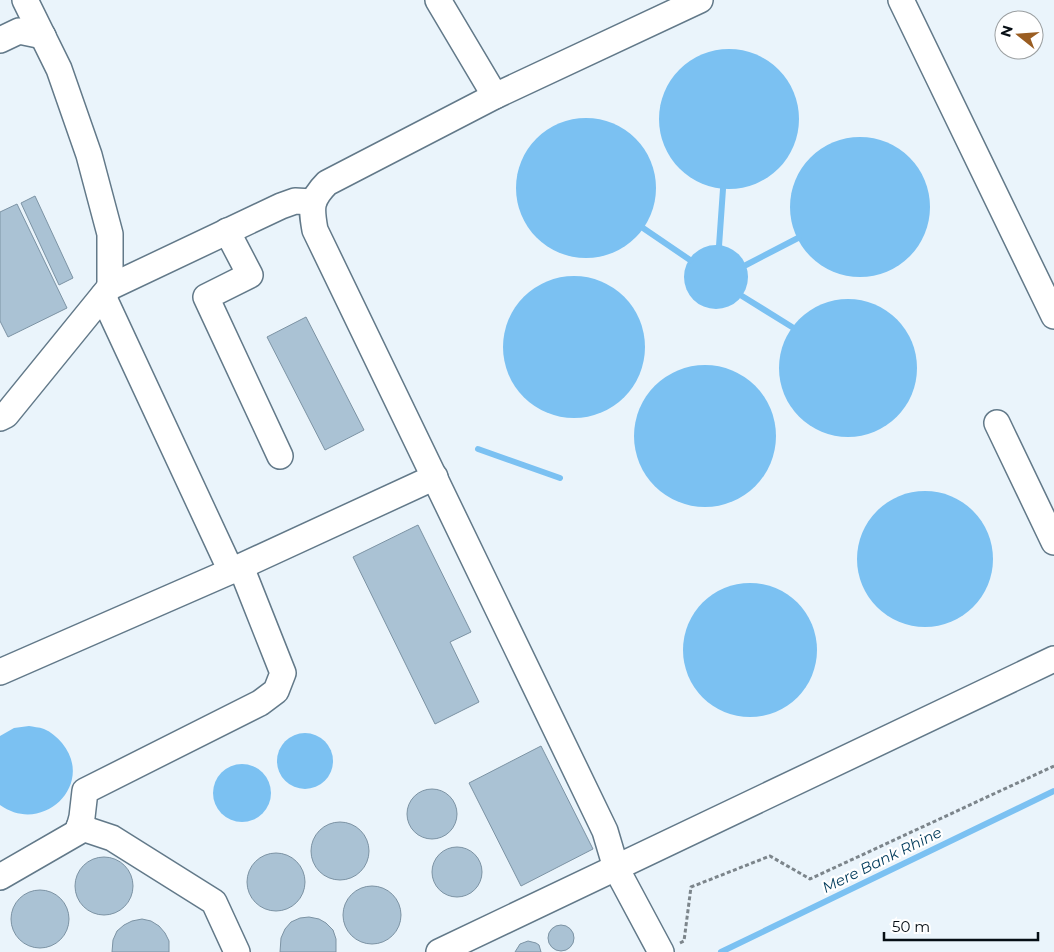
<svg xmlns="http://www.w3.org/2000/svg" width="1054" height="952" viewBox="0 0 1054 952" font-family="Montserrat,sans-serif">
  <style>
    .water { fill: #7bc1f2 }
    .lines { fill: none; stroke-linecap: round; stroke-linejoin: round }
    .stream { stroke: #7bc1f2; stroke-width: 6 }
    .building { fill: #aac2d4; stroke: #7c93a4 }
    .minor-casing { stroke: #627989; stroke-width: 28 }
    .path { stroke: #7c858b; stroke-width: 3; stroke-dasharray: 4 2.5; stroke-linecap: butt }
    .minor { stroke: #fff; stroke-width: 25 }
    .labels { text-anchor: middle; stroke-width: 4.5; stroke-linejoin: round; paint-order: stroke }
    .water-label { font-size: 15px; font-style: italic; fill: #003b5b; stroke: #fff }
  </style>
  <rect width="100%" height="100%" fill="#eaf4fb"/>
  <!-- water -->
  <g class="water">
    <circle cx="729" cy="119" r="70"/>
    <circle cx="586" cy="188" r="70"/>
    <circle cx="860" cy="207" r="70"/>
    <circle cx="716" cy="277" r="32"/>
    <circle cx="574" cy="347" r="71"/>
    <circle cx="848" cy="368" r="69"/>
    <circle cx="705" cy="436" r="71"/>
    <circle cx="925" cy="559" r="68"/>
    <circle cx="750" cy="650" r="67"/>
    <path d="M29 726C33 727 39 727 44 729 51 732 57 737 62 743 96 784 43 836 0 805V736L14 728Z"/>
    <circle cx="305" cy="761" r="28"/>
    <circle cx="242" cy="793" r="29"/>
  </g>
  <g class="lines">
    <!-- stream -->
    <g class="stream">
      <path d="M643 228 690 260"/>
      <path d="M719 246 723 189"/>
      <path d="M746 265 798 238"/>
      <path d="M742 296 792 327"/>
      <path d="M478 449 560 478"/>
      <path d="M721 952 1054 791"/>
    </g>
  </g>
  <!-- building -->
  <g class="building">
    <path d="M35 196 73 278 59 285 21 203Z"/>
    <path d="M17 204 67 308 8 337 0 321V212Z"/>
    <path d="M306 317 364 430 325 450 267 337Z"/>
    <path d="M418 525 471 632 450 642 479 702 435 724 353 557Z"/>
    <path d="M541 746 593 849 521 886 469 783Z"/>
    <circle cx="432" cy="814" r="25"/>
    <circle cx="340" cy="851" r="29"/>
    <circle cx="457" cy="872" r="25"/>
    <circle cx="276" cy="882" r="29"/>
    <circle cx="104" cy="886" r="29"/>
    <circle cx="372" cy="915" r="29"/>
    <circle cx="40" cy="919" r="29"/>
    <path d="M309 917 319 919 326 923 333 930 336 939V952H280L281 938 285 929 291 922 300 918Z"/>
    <path d="M142 919 151 921 159 926 165 933 169 941V952H112L113 940 117 931 124 925 132 921Z"/>
    <circle cx="561" cy="938" r="13"/>
    <path d="M528 941 536 943 539 945 541 952H515L520 944Z"/>
  </g>
  <g class="lines">
    <defs>
      <g id="minor">
        <path d="M25 0 59 69 89 155 110 234V287"/>
        <path d="M438 0 495 96"/>
        <path d="M901 0 1054 316"/>
        <path d="M0 40 19 31 43 36"/>
        <path d="M227 231 250 275 206 297 280 456"/>
        <path d="M103 296 231 571"/>
        <path d="M0 418 6 415 110 287 281 206 295 201 313 202"/>
        <path d="M997 423 1054 542"/>
        <path d="M0 672 231 571 435 477"/>
        <path d="M79 827 112 838 214 902 237 952"/>
        <path d="M0 877 78 832 82 817 85 791 260 703 276 691 283 673 241 567"/>
        <path d="M439 952 1054 659"/>
        <path d="M661 952 616 868 605 831 315 230C311 208 310 200 327 183L495 96 700 0"/>
      </g>
    </defs>
    <!-- minor casing -->
    <use href="#minor" class="minor-casing"/>
    <!-- path -->
    <path class="path" d="M680 943 684 941 691 887 770 856 810 879 1054 766"/>
    <!-- minor -->
    <use href="#minor" class="minor"/>
  </g>
  <g class="labels">
    <!-- water labels -->
    <g class="water-label">
      <text transform="translate(882 860) rotate(-26)" y="5">Mere Bank Rhine</text>
    </g>
  </g>
  <!-- north arrow -->
  <g transform="translate(1019 35) rotate(287)"><circle r="24" fill="#ffffff" stroke="#9b9fa1"/>
  <path d="M0-4L9 19L0 12L-9 19Z" fill="#9a5d21"/>
  <text y="-8" font-size="14" font-weight="bold" text-anchor="middle" fill="#060e14">N</text>
  </g>
  <!-- scale -->
  <path d="M884 932v8h154v-8" fill="none" stroke="#060e14" stroke-width="2.5"/>
  <text x="892" y="932" font-size="15" fill="#060e14" stroke="#ffffff" stroke-width="4" paint-order="stroke">50 m</text>
</svg>
